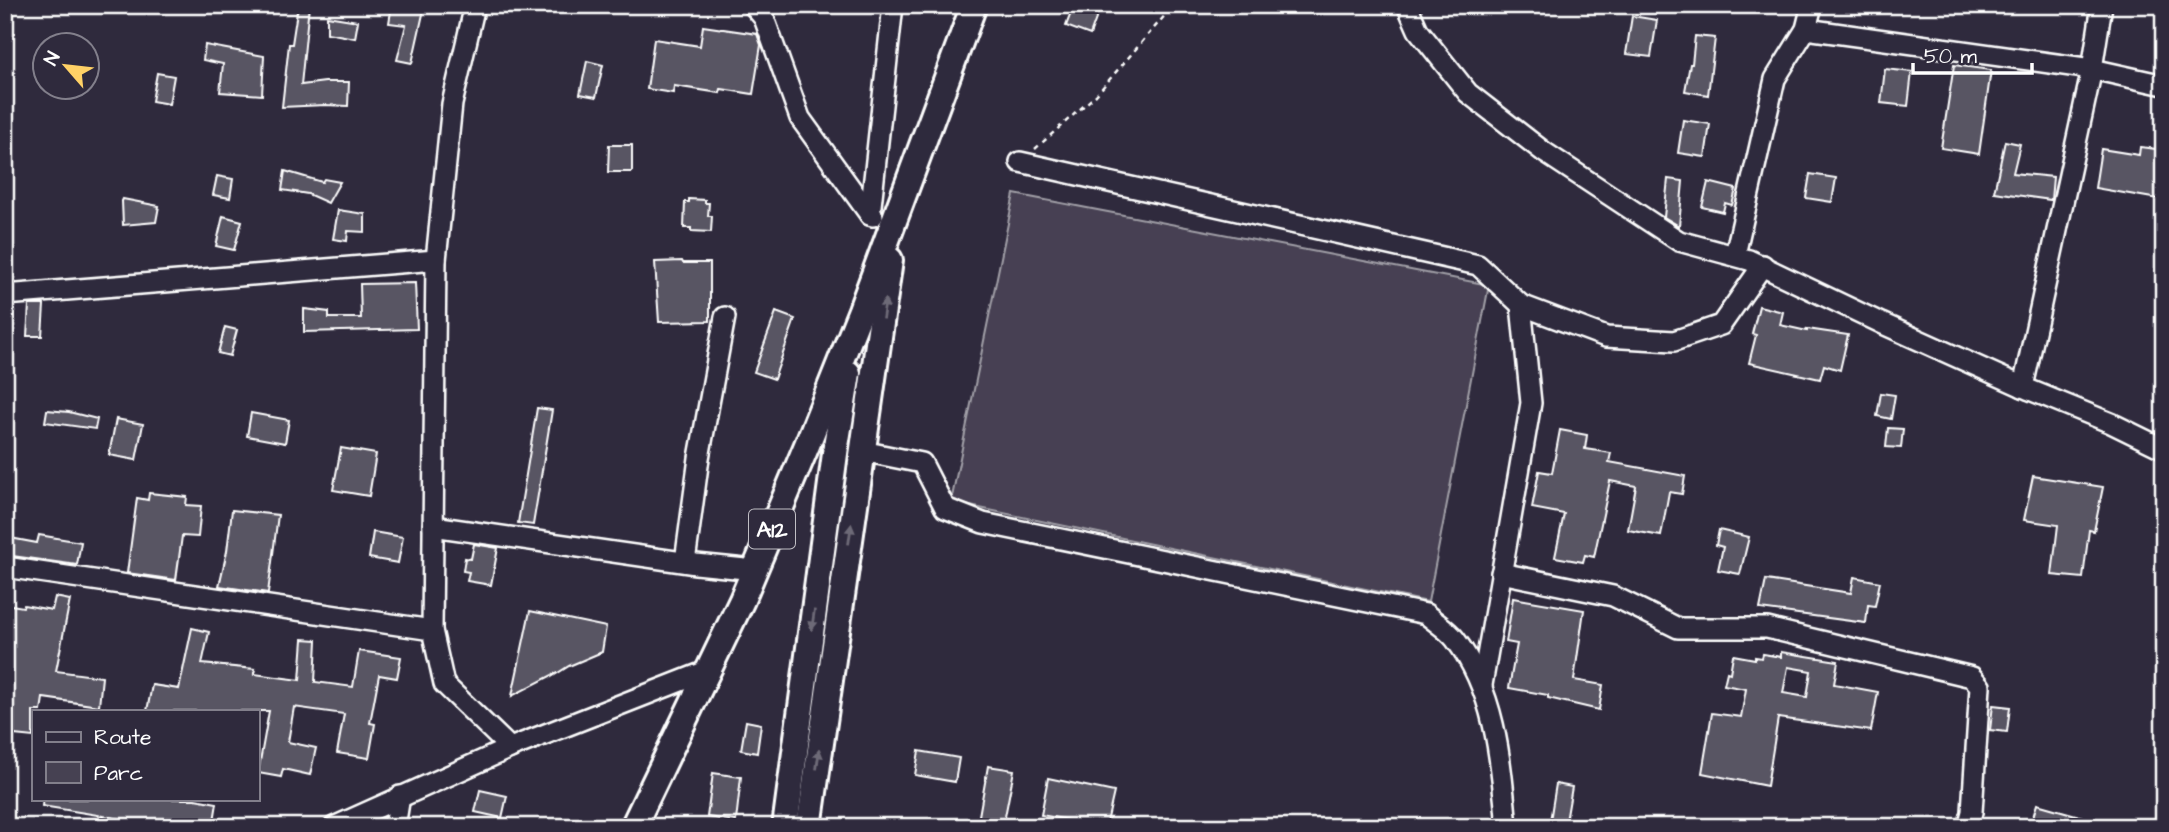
<svg xmlns="http://www.w3.org/2000/svg" width="2169" height="832" viewBox="0 0 2169 832" font-family="'Architects Daughter',sans-serif">
  <style>
    .green { fill: #464152; stroke: #a2a0a8; stroke-width: 2 }
    .building { fill: #595564; stroke: #fff; stroke-width: 2; fill-rule: evenodd }
    .lines { fill: none; stroke-linecap: round; stroke-linejoin: round }
    .minor-casing { stroke: #fff; stroke-width: 24 }
    .major-casing { stroke: #fff; stroke-width: 30 }
    .path { stroke: #fff; stroke-width: 2.5; stroke-dasharray: 5 5; stroke-linecap: butt }
    .minor { stroke: #2f2a3d; stroke-width: 19 }
    .major { stroke: #2f2a3d; stroke-width: 24 }
    .oneway { fill: #6d6a77 }
    .labels { text-anchor: middle; stroke-width: 6; stroke-linejoin: round; paint-order: stroke }
    .shield { fill: #2f2a3d; stroke: #c1bfc5; stroke-width: 2 }
    .shield-label { font-size: 23px; font-weight: bold; fill: #fff }
  </style>
  <rect width="100%" height="100%" fill="#2f2a3d"/>
  <filter id="ink" filterUnits="userSpaceOnUse"><feTurbulence type="fractalNoise" baseFrequency=".0143" numOctaves="2"/><feDisplacementMap in="SourceGraphic" scale="14" xChannelSelector="R" yChannelSelector="G"/><feConvolveMatrix kernelMatrix="1 2 1 2 8 2 1 2 1" color-interpolation-filters="sRGB"/></filter>
  <g filter="url(#ink)">
    <!-- green -->
    <path class="green" d="M1014 194 1489 285 1428 602 951 502Z"/>
    <!-- building -->
    <g class="building">
      <path d="M298 5H309L301 85 325 82H349L348 106 325 105 282 107 289 44H292Z"/>
      <path d="M392 5H425L412 63 397 60 406 25 389 23Z"/>
      <path d="M1074 5H1101L1090 35 1066 26Z"/>
      <path d="M327 16 358 21 355 38 327 33Z"/>
      <path d="M1632 16 1657 20 1651 57 1626 54Z"/>
      <path d="M703 26 757 34 761 45 753 94 721 89 720 93 674 86 673 93 647 89 654 39 700 46Z"/>
      <path d="M1695 36 1715 38 1708 95 1685 91 1690 64H1692Z"/>
      <path d="M205 45 264 56 262 95 220 92 223 64 203 60Z"/>
      <path d="M587 61 603 65 596 97 580 94Z"/>
      <path d="M1954 65 1991 70 1979 154 1941 148Z"/>
      <path d="M1885 69 1912 72 1908 106 1881 103Z"/>
      <path d="M157 73 174 76 169 104 152 101Z"/>
      <path d="M1683 120 1710 124 1705 157 1678 153Z"/>
      <path d="M2005 141 2020 144 2013 173 2053 177 2051 200 1994 192Z"/>
      <path d="M609 145H632V172H608Z"/>
      <path d="M2140 147 2164 150V200L2095 188 2101 149 2139 155Z"/>
      <path d="M285 171 322 182 324 179 340 182 328 203 308 194 282 190Z"/>
      <path d="M1810 174 1836 178 1832 202 1806 198Z"/>
      <path d="M217 176 233 179 230 198 213 195Z"/>
      <path d="M1668 179 1683 181 1679 226 1664 217Z"/>
      <path d="M1708 182 1736 189 1732 205 1725 203 1723 212 1702 207Z"/>
      <path d="M123 199 159 206 156 222 123 225 122 201Z"/>
      <path d="M689 199 705 200V203H709L708 216H712L711 232 691 231V228H684L685 202H689Z"/>
      <path d="M338 210 365 214V232L348 231 347 241 333 239Z"/>
      <path d="M223 216 242 221 234 250 216 246Z"/>
      <path d="M682 261 683 263H710V321L659 322 655 262Z"/>
      <path d="M415 283 417 329 304 332V309L329 312V318H361L360 284Z"/>
      <path d="M29 305H44L42 336H27Z"/>
      <path d="M1759 306 1783 312 1780 325 1807 331V329L1848 335 1840 370 1824 365 1820 379 1749 363 1756 335 1752 334Z"/>
      <path d="M776 312 795 319 774 379 754 372Z"/>
      <path d="M225 327 237 330 230 356 218 353Z"/>
      <path d="M1881 393 1895 395 1891 419 1877 416Z"/>
      <path d="M537 408 552 410 533 525 518 523Z"/>
      <path d="M47 410 69 412 97 419 95 429 45 422Z"/>
      <path d="M251 413 289 420 285 443 247 436Z"/>
      <path d="M116 419 143 424 136 460 109 455Z"/>
      <path d="M1888 428 1903 429 1901 448 1886 447Z"/>
      <path d="M1560 430 1587 435 1585 449 1611 453 1609 462 1685 476 1682 494 1669 492 1661 536 1628 530 1636 486 1610 481 1594 557 1585 555 1583 562 1555 557 1564 514 1532 508 1539 471 1552 473Z"/>
      <path d="M341 448 376 454 369 496 333 490Z"/>
      <path d="M2033 476 2103 487 2094 531 2089 530 2083 578 2052 575 2058 525 2024 520Z"/>
      <path d="M149 493 187 497 186 505 201 506 198 537 182 536 176 580 127 573 137 498 148 500Z"/>
      <path d="M232 510 278 515 268 593 219 586 227 551Z"/>
      <path d="M1719 530 1749 537 1740 574 1718 570 1723 547 1716 545Z"/>
      <path d="M373 532 403 537 398 563 369 558Z"/>
      <path d="M39 535 81 542 77 565 5 555V537L37 543Z"/>
      <path d="M474 544 498 548 491 585 467 581 469 572 463 571 465 558 471 559Z"/>
      <path d="M1854 577 1880 582 1875 606 1868 605 1866 623 1760 609 1766 580 1851 593Z"/>
      <path d="M55 597 70 600 56 671 102 677 99 706 43 698 41 711H33V737L5 734V604L23 607 24 605 52 610Z"/>
      <path d="M1513 598 1584 610 1574 680 1603 685 1599 710 1548 698V695L1509 688 1517 644 1506 642Z"/>
      <path d="M530 611 606 627 602 652 569 666 553 676 554 674 512 696Z"/>
      <path d="M192 628 209 632 202 664 255 669 254 674 300 680 303 639 317 640 315 682 353 687 359 651 401 657 397 678 379 675 370 723 375 724 369 758 337 753 344 714 294 707 288 742 316 748 310 775 283 769 281 777 258 773 269 711H147L152 685 179 689Z"/>
      <path d="M1781 652 1838 661 1834 684 1878 692 1871 731 1778 718 1767 786 1702 773 1712 713 1741 717 1746 689 1724 685 1727 672 1730 673 1733 655 1755 659V657L1762 658 1763 654 1781 657ZM1788 667 1811 671 1807 697 1783 693Z"/>
      <path d="M1993 705 2010 707 2007 732 1990 730Z"/>
      <path d="M746 721 761 724 757 753 741 750Z"/>
      <path d="M919 751 959 758 955 782 915 775Z"/>
      <path d="M988 766 1014 770 1003 827H977Z"/>
      <path d="M713 773 741 777 736 821 707 817Z"/>
      <path d="M1048 778 1114 792 1106 827 1041 815Z"/>
      <path d="M1556 784 1572 787 1565 827H1549Z"/>
      <path d="M480 790 507 796 502 818 475 812Z"/>
      <path d="M43 799H195L217 803 213 827H171L42 806Z"/>
      <path d="M2037 804 2104 823 2103 827H2030Z"/>
    </g>
    <g class="lines">
      <defs>
        <g id="minor">
          <path d="M475 5 452 104 436 260 432 630 444 684 510 748"/>
          <path d="M753 5 764 18 800 118 870 215"/>
          <path d="M1407 5 1418 30 1468 93 1544 152 1679 241 1749 260 1881 323 2030 390 2111 423 2164 449"/>
          <path d="M1806 29 2092 69 2164 85"/>
          <path d="M1020 162 1478 265 1521 305 1606 337 1674 341 1721 325 1763 265"/>
          <path d="M873 216 870 215 893 5"/>
          <path d="M1735 255 1775 79 1806 29 1812 5"/>
          <path d="M5 295 436 260"/>
          <path d="M2023 387 2092 69 2102 5"/>
          <path d="M862 451 922 463 945 508 983 523 1426 614C1435 622 1448 630 1455 639 1496 692 1501 763 1507 827"/>
          <path d="M433 526 696 564 755 570"/>
          <path d="M685 562 699 458 725 317"/>
          <path d="M5 567 432 630"/>
          <path d="M1501 573 1613 596 1678 628H1767L1972 677 1980 686 1972 812 1968 827"/>
          <path d="M1482 685 1531 403 1521 305"/>
          <path d="M334 827 510 748 709 670"/>
          <path d="M395 827 400 796"/>
        </g>
        <g id="major">
          <path d="M633 827 742 600 807 445 861 310 974 5"/>
          <path d="M785 827 836 446 848 373"/>
          <path d="M809 827 890 260"/>
        </g>
      </defs>
      <!-- minor casing -->
      <use href="#minor" class="minor-casing"/>
      <!-- major casing -->
      <use href="#major" class="major-casing"/>
      <!-- path -->
      <path class="path" d="M1035 149 1096 95 1174 5"/>
      <!-- minor -->
      <use href="#minor" class="minor"/>
      <!-- major -->
      <use href="#major" class="major"/>
    </g>
    <!-- one-way arrows -->
    <defs><path id="oneway-solid" d="M-6-.8H1V-3.2L6.5 0L1 3.2V.8H-6Z" transform="scale(1.75)"/></defs>
    <g class="oneway">
      <use href="#oneway-solid" transform="translate(884 309) rotate(-82)"/>
      <use href="#oneway-solid" transform="translate(850 534) rotate(-82)"/>
      <use href="#oneway-solid" transform="translate(813 620) rotate(98)"/>
      <use href="#oneway-solid" transform="translate(818 759) rotate(-82)"/>
    </g>
  </g>
  <g class="labels">
    <!-- shield labels -->
    <rect class="shield" x="749" y="509.5" width="46" height="39" rx="5"/>
    <g class="shield-label">
      <text x="772" y="537">A12</text>
    </g>
  </g>
  <!-- margin -->
  <rect width="2169" height="832" fill="none" stroke="#2f2a3d" stroke-width="28"/>
  <rect x="14" y="14" width="2141" height="804" fill="none" stroke="#fff" stroke-width="2.5" filter="url(#ink)"/>
  <!-- legend -->
  <rect x="32" y="710" width="228" height="91" fill="#2f2a3d" stroke="#827f8b" stroke-width="2"/>
  <rect x="46" y="732" width="35" height="10" fill="#2f2a3d" stroke="#827f8b" stroke-width="2"/>
  <text x="94" y="744" font-size="21" fill="#ffffff">Route</text>
  <rect x="46" y="762" width="35" height="21" fill="#464152" stroke="#827f8b" stroke-width="2"/>
  <text x="94" y="780" font-size="21" fill="#ffffff">Parc</text>
  <!-- north arrow -->
  <g transform="translate(66 66) rotate(298)"><circle r="33" fill="#2f2a3d" stroke="#827f8b" stroke-width="2"/>
  <path d="M0-5L12 26L0 18L-12 26Z" fill="#ffd166"/>
  <text y="-10" font-size="19" font-weight="bold" text-anchor="middle" fill="#ffffff">N</text>
  </g>
  <!-- scale -->
  <path d="M1913 63v10h119v-10" fill="none" stroke="#ffffff" stroke-width="3.5"/>
  <text x="1924" y="63" font-size="21" fill="#ffffff" stroke="#2f2a3d" stroke-width="5" paint-order="stroke">50 m</text>
</svg>
